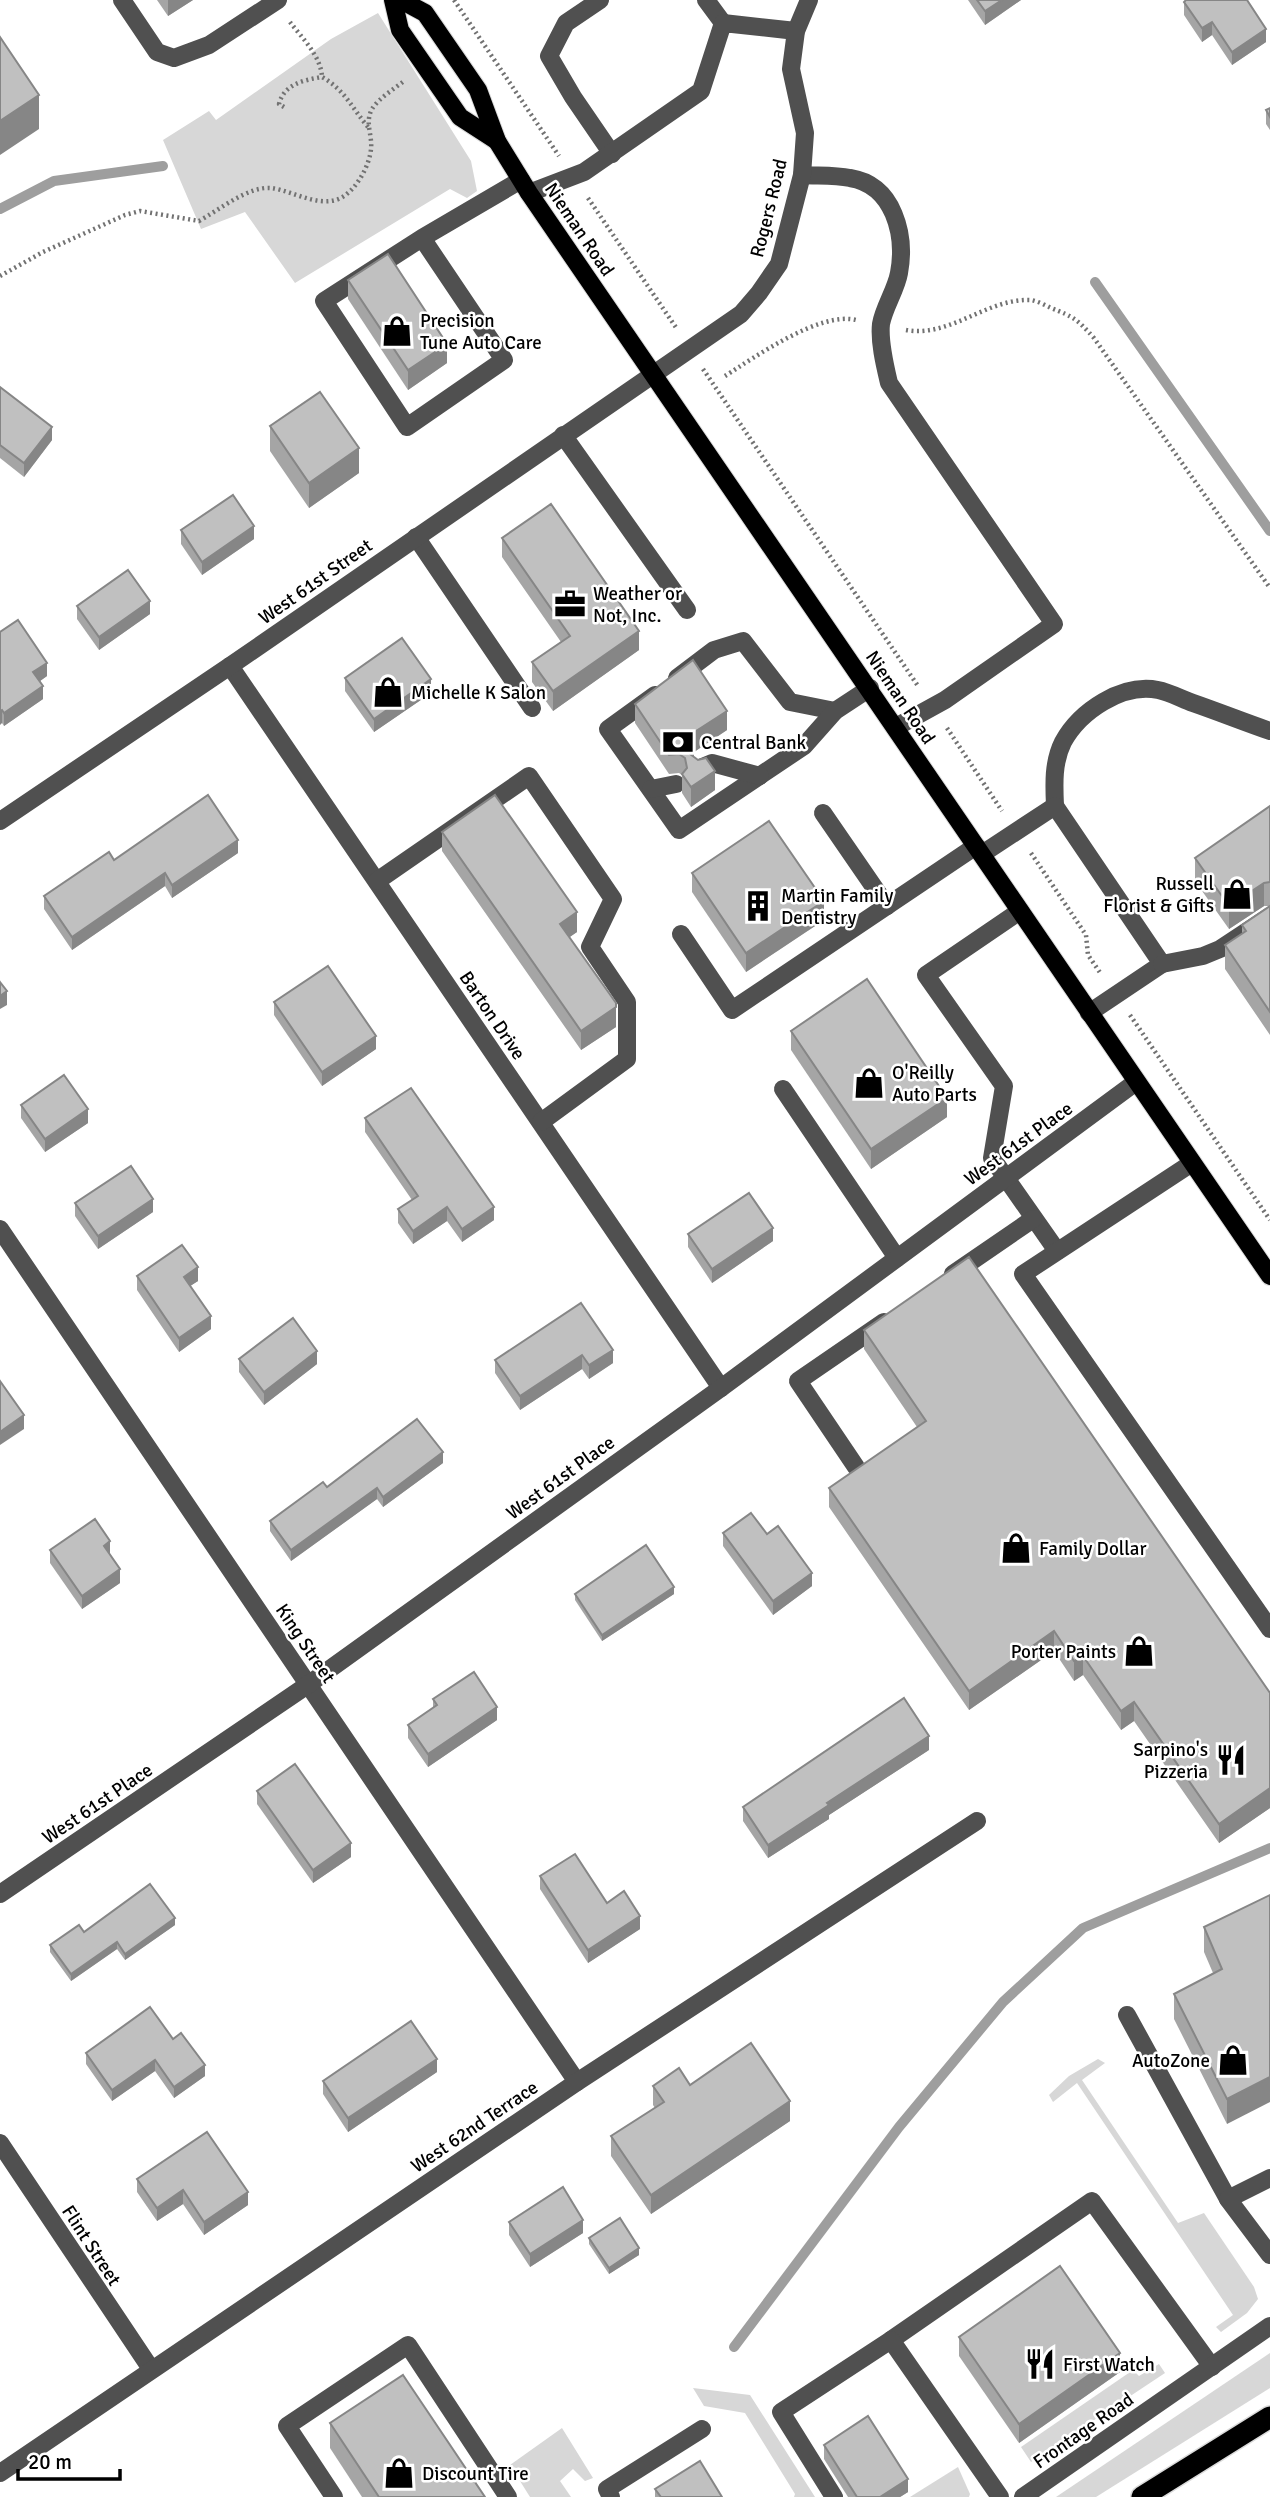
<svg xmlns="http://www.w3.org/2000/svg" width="1270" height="2497" viewBox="0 0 1270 2497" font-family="Signika,sans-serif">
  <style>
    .green { fill: #d7d7d7 }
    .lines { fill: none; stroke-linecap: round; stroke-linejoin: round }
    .stream { stroke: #9e9e9e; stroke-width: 10 }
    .major-casing { stroke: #dbdbdb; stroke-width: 20 }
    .highway-casing { stroke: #dbdbdb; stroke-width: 24 }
    .path { stroke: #727272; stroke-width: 4.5; stroke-dasharray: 2 3.5; stroke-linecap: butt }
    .minor { stroke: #505050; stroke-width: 18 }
    .major { stroke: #000; stroke-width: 18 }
    .highway { stroke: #000; stroke-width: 21 }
    .wall { fill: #a5a5a5 }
    .shaded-wall { fill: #868686 }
    .building { fill: #c0c0c0; stroke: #868686; stroke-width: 2 }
    .labels { text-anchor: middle; stroke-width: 5; stroke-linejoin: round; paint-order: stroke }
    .street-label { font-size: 19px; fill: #000; stroke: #fff }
    .poi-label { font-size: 19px; fill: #000; stroke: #fff; text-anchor: start }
  </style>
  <rect width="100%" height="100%" fill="#fff"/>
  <!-- green -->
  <g class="green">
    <path d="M378 13 471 161 477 191 467 198 450 189 295 283 245 212 201 229 163 140 209 111 216 120 331 39Z"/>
    <path d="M1098 2059 1105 2063 1082 2080 1178 2223 1204 2213 1254 2287 1258 2299 1247 2313 1221 2332 1216 2327 1233 2315 1077 2083 1053 2102 1049 2095 1069 2076Z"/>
    <path d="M1270 2353V2388L1096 2497H1056Z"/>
    <path d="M1159 2364 1165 2373 1031 2462 1021 2447 1133 2370 1139 2376Z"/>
    <path d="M693 2388 750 2395 815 2497H794L795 2494 745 2413 704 2406Z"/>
    <path d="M562 2428 593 2478 585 2481 573 2469 560 2481 571 2497H530L510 2465Z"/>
    <path d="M958 2467 970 2494 969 2497H910Z"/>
  </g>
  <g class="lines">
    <!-- stream -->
    <g class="stream">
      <path d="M0 209 54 181 163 166"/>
      <path d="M1095 282 1270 531"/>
      <path d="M734 2347 899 2127 1003 2002 1083 1928 1270 1848"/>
    </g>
    <defs>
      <g id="major">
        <path d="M393 0 400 30 460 117 497 141"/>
        <path d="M401 0 425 13 478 90 497 141 529 193 1270 1276"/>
      </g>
      <path id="highway" d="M1142 2497 1270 2417"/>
    </defs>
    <!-- major casing -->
    <use href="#major" class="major-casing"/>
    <!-- highway casing -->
    <use href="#highway" class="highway-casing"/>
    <!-- path -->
    <g class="path">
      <path d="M454 0 559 156"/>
      <path d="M290 22C302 38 321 56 322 77"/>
      <path d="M284 107 279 104C284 84 304 80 322 77 345 90 352 108 368 127"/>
      <path d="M588 198 677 329"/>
      <path d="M0 276 43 252 125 215 140 211 199 221C219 210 248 186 271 188 295 191 326 213 348 193 361 182 373 158 371 141 370 130 366 120 372 109 379 98 394 89 404 81"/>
      <path d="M906 330C950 338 987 298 1031 300 1037 301 1045 305 1051 308 1074 317 1077 319 1094 338L1270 588"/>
      <path d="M703 369 918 686"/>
      <path d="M725 376C755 357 820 311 856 320"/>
      <path d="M947 728 1002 811"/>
      <path d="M1031 853 1086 935 1088 955 1101 974"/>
      <path d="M1130 1015 1270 1220"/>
    </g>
    <!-- minor -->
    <g class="minor">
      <path d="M122 0 157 52 174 58 209 45 278 0"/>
      <path d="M600 0 566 23 549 56 573 97 612 154"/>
      <path d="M706 0 723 23"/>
      <path d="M802 175C817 176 835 175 850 178 894 185 906 235 899 273 896 290 884 307 881 324 879 342 885 366 889 383L1054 624 945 700 896 727"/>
      <path d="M529 193 584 172 701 91 723 23 796 31"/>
      <path d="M422 238 324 301 407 427 504 360 422 238 521 180"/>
      <path d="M563 435 687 610"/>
      <path d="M416 537 532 708"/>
      <path d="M230 666 721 1388"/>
      <path d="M677 678 714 650 743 641 790 702 835 711"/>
      <path d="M655 695 608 729 679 830 804 746 835 711 870 688"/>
      <path d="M700 768 712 763 760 776"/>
      <path d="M651 789 676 784"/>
      <path d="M1055 806C1054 784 1053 762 1063 742 1080 711 1122 683 1158 690 1169 692 1182 699 1193 703 1219 712 1244 722 1270 731"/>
      <path d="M823 813 887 906"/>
      <path d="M0 821 230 666 741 314 759 293 779 264 802 175 805 133 791 69 796 31 809 0"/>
      <path d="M982 854 1055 806 1162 964 1089 1013"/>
      <path d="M377 881 529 776 613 899 590 947 627 1002V1059L541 1122"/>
      <path d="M1020 911 926 975 1004 1086 992 1158 1057 1251"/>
      <path d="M681 934 732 1010 976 846"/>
      <path d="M1162 964 1203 956 1220 949 1270 916"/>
      <path d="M783 1089 897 1258"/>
      <path d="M1192 1163 1023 1274 1270 1629"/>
      <path d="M0 1229 577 2082"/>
      <path d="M953 1274 1033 1219"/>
      <path d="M856 1467 798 1381 884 1322"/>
      <path d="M0 1894 309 1684 721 1388 1136 1082"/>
      <path d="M1127 2015 1228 2199"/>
      <path d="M0 2143 151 2369"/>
      <path d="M1270 2178 1228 2199 1270 2255"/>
      <path d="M891 2340 1092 2201 1212 2367"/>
      <path d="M0 2473 577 2082 977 1821"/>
      <path d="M334 2497 287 2426 408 2345 508 2497"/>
      <path d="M611 2497 607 2489 702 2429"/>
      <path d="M834 2497 781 2412 891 2340 1000 2497"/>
      <path d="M1023 2497 1270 2326"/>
    </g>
    <!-- major -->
    <use href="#major" class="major"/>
    <!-- highway -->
    <use href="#highway" class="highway"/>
  </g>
  <!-- wall -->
  <g class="wall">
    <path d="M157 0H193L168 16Z"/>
    <path d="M968 0H1021L985 25Z"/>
    <path d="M1184 2 1266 42 1232 65 1212 35 1202 42 1184 15Z"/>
    <path d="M1270 108V130L1266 124V110Z"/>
    <path d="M348 280 447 363 408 390 348 299Z"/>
    <path d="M0 387 52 440 24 477 0 458Z"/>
    <path d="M270 426 359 473 309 508 270 451Z"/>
    <path d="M181 530 254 539 202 575 181 544Z"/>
    <path d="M502 538 639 650 553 711 532 682V662L561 642 502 557Z"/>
    <path d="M77 606 150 614 99 650 77 619Z"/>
    <path d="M0 632 47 676 40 681 43 699 4 726 2 723Z"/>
    <path d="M345 678 431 693 374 732 345 691Z"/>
    <path d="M635 704 727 730 694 752V757L715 790 691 807 682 793V775L679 773 669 774 635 723Z"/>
    <path d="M1270 806V906H1264L1229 929 1195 881V858Z"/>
    <path d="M442 832 577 932 569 937 616 1007V1027L581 1050 442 851Z"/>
    <path d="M238 853 172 898 165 886 72 950 44 909V896L114 860Z"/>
    <path d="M692 873 824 920 746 972 692 892Z"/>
    <path d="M1270 906V1035L1225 969V945L1242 934V925Z"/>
    <path d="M274 1002 376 1049 322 1086 274 1015Z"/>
    <path d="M791 1031 947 1117 871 1169 791 1050Z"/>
    <path d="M21 1105 88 1123 45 1152 21 1118Z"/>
    <path d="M365 1118 494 1220 462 1242 447 1221 413 1244 398 1223V1209L412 1200 365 1132Z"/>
    <path d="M75 1203 153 1212 98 1249 75 1216Z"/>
    <path d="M688 1234 773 1241 712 1283 688 1247Z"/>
    <path d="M137 1276 198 1281 190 1286 211 1329 179 1352 137 1290Z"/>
    <path d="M581 1303 613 1363 589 1379 582 1369 520 1410 495 1373V1360Z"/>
    <path d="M864 1330 1270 1693V1808L1219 1843 1134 1721 1121 1730 1083 1675 1074 1681 1054 1651 969 1710 829 1507V1488L917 1427 864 1349Z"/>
    <path d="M239 1359 317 1364 264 1405 239 1372Z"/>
    <path d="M443 1463 383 1507 377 1499 291 1561 270 1531V1521L327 1487Z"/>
    <path d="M723 1533 767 1534 812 1586 773 1615 723 1546Z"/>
    <path d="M50 1550 110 1554 120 1583 82 1609 50 1563Z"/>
    <path d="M575 1594H674L602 1641 575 1600Z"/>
    <path d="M433 1699 497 1720 428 1767 408 1738V1725L433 1708Z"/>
    <path d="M929 1750 829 1815V1819L768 1858 743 1821V1807Z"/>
    <path d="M257 1791 351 1857 313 1883 257 1804Z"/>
    <path d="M540 1876 607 1903 640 1929 588 1963 540 1889Z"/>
    <path d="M1270 1895 1227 2124 1174 2019V1994L1213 1973 1204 1952V1927Z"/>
    <path d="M175 1925 125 1960 117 1949 71 1981 50 1952V1945L84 1932Z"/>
    <path d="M173 2039 205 2076 174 2098 155 2071 112 2101 86 2064V2053Z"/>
    <path d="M437 2072 348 2132 323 2094V2081Z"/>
    <path d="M690 2085 790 2121 651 2214 611 2156V2136L655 2108 653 2105V2086Z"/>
    <path d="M137 2179 248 2205 204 2235 183 2204 157 2221 137 2192Z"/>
    <path d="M509 2222 583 2233 530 2267 509 2235Z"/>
    <path d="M589 2238 639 2255 609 2274 589 2244Z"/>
    <path d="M959 2337 1120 2372 1019 2443 959 2356Z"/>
    <path d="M330 2423 485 2497H362L330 2448Z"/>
    <path d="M824 2445 908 2492 900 2497H848L824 2459Z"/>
    <path d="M655 2489 722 2497H655Z"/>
  </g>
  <!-- shaded-wall -->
  <g class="shaded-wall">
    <path d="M168 0H193L168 16Z"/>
    <path d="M1002 0H1021L985 25V11Z"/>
    <path d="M1212 22V35L1202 42V28Z"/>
    <path d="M1266 29V42L1232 65V52Z"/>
    <path d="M39 95V129L0 155V121Z"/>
    <path d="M447 344V363L408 390V370Z"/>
    <path d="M52 427V440L24 477V463Z"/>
    <path d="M359 448V473L309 508V483Z"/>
    <path d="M254 526V539L202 575V562Z"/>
    <path d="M150 601V614L99 650V637Z"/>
    <path d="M639 631V650L553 711V691Z"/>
    <path d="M47 663V676L33 686V672Z"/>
    <path d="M431 679V693L374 732V719Z"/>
    <path d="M43 686V699L4 726V713Z"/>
    <path d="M2 710V723L0 725V711Z"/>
    <path d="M727 711V730L694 752V759L689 766 690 735Z"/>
    <path d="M715 771V790L691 807V787Z"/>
    <path d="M238 840V853L172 898V885Z"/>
    <path d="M165 873V886L72 950V937Z"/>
    <path d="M1264 883V906L1229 929V906Z"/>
    <path d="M824 901V920L746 972V953Z"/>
    <path d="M577 912V932L560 944V924Z"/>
    <path d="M7 991V1005L0 1009V996Z"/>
    <path d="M616 1007V1027L581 1050V1031Z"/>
    <path d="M376 1036V1049L322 1086V1072Z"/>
    <path d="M947 1098V1117L871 1169V1149Z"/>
    <path d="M88 1109V1123L45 1152V1139Z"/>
    <path d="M153 1199V1212L98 1249V1236Z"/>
    <path d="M447 1207V1221L413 1244V1231Z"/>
    <path d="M494 1207V1220L462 1242V1229Z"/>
    <path d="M773 1228V1241L712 1283V1269Z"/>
    <path d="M198 1267V1281L184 1290V1277Z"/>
    <path d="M211 1316V1329L179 1352V1338Z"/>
    <path d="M613 1350V1363L589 1379V1365Z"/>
    <path d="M317 1351V1364L264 1405V1392Z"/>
    <path d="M582 1355V1369L520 1410V1396Z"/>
    <path d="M24 1415V1429L0 1445V1432Z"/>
    <path d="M443 1452V1463L383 1507V1497Z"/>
    <path d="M377 1488V1499L291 1561V1550Z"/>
    <path d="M110 1541V1554L104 1560V1546Z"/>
    <path d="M120 1569V1583L82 1609V1596Z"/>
    <path d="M812 1573V1586L773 1615V1601Z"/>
    <path d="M674 1587V1594L602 1641V1635Z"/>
    <path d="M1054 1631V1651L969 1710V1691Z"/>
    <path d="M1083 1656V1675L1074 1681V1661Z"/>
    <path d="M1134 1702V1721L1121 1730V1711Z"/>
    <path d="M497 1707V1720L428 1767V1754Z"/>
    <path d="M929 1736V1750L829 1815V1819L768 1858V1845L827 1803Z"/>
    <path d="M1270 1788V1808L1219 1843V1824Z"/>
    <path d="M351 1843V1857L313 1883V1870Z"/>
    <path d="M640 1916V1929L588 1963V1950Z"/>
    <path d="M175 1918V1925L125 1960V1954Z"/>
    <path d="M117 1942V1949L71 1981V1974Z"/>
    <path d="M437 2059V2072L348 2132V2118Z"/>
    <path d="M155 2060V2071L112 2101V2090Z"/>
    <path d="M205 2065V2076L174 2098V2087Z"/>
    <path d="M1270 2077V2102L1227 2124V2099Z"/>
    <path d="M790 2101V2121L651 2214V2195Z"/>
    <path d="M183 2190V2204L157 2221V2208Z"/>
    <path d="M248 2192V2205L204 2235V2222Z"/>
    <path d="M583 2220V2233L530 2267V2254Z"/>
    <path d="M639 2248V2255L609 2274V2268Z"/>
    <path d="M1120 2353V2372L1019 2443V2424Z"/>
    <path d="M908 2479V2492L900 2497H880Z"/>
  </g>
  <!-- building -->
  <g class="building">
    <path d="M977 0H1002L985 11Z"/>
    <path d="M1186 0H1247L1266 29 1232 52 1212 22 1202 28 1184 2Z"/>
    <path d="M0 37 39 95 0 121Z"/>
    <path d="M1270 108V117L1266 110Z"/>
    <path d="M388 254 447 344 408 370 348 280Z"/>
    <path d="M0 387 52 427 24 463 0 445Z"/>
    <path d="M320 392 359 448 309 483 270 426Z"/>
    <path d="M233 495 254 526 202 562 181 530Z"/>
    <path d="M551 504 639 631 553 691 532 662 570 636 502 538Z"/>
    <path d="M128 570 150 601 99 637 77 606Z"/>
    <path d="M18 620 47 663 33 672 43 686 4 713 2 710 0 711V632Z"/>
    <path d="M402 638 431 679 374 719 345 678Z"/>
    <path d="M693 660 727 711 690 735 694 740 689 747 690 754 698 760 706 758 715 771 691 787 682 774 687 768 685 758 679 754 669 755 635 704Z"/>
    <path d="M208 795 238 840 172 885 165 873 72 937 44 896 109 852 114 860Z"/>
    <path d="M495 795 577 912 560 924 616 1003V1007L581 1031 442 832Z"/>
    <path d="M1270 806V882L1264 883 1229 906 1195 858Z"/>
    <path d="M769 821 824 901 746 953 692 873Z"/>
    <path d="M1270 906V1012L1225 945 1246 931 1242 925Z"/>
    <path d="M328 966 376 1036 322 1072 274 1002Z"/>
    <path d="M867 979 947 1098 871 1149 791 1031Z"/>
    <path d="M0 982 7 991 0 996Z"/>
    <path d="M64 1075 88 1109 45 1139 21 1105Z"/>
    <path d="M411 1088 494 1207 462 1229 447 1207 413 1231 398 1209 418 1196 365 1118Z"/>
    <path d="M131 1166 153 1199 98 1236 75 1203Z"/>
    <path d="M749 1193 773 1228 712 1269 688 1234Z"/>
    <path d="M182 1245 198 1267 184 1277 211 1316 179 1338 137 1276Z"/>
    <path d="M969 1257 1270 1693V1788L1219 1824 1134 1702 1121 1711 1083 1656 1074 1661 1054 1631 969 1691 829 1488 926 1421 864 1330Z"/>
    <path d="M581 1303 613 1350 589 1365 582 1355 520 1396 495 1360Z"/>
    <path d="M293 1318 317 1351 264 1392 239 1359Z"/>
    <path d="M0 1381 24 1415 0 1432Z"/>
    <path d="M417 1419 443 1452 383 1497 377 1488 291 1550 270 1521 323 1482 327 1487Z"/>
    <path d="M751 1513 767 1534 778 1526 812 1573 773 1601 723 1533Z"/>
    <path d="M95 1519 110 1541 104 1546 120 1569 82 1596 50 1550Z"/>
    <path d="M646 1545 674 1587 602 1635 575 1594Z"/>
    <path d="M474 1672 497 1707 428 1754 408 1725 437 1705 433 1699Z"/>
    <path d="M904 1698 929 1736 827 1803 829 1805 768 1845 743 1807Z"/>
    <path d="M295 1764 351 1843 313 1870 257 1791Z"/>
    <path d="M575 1854 607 1903 624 1891 640 1916 588 1950 540 1876Z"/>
    <path d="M150 1884 175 1918 125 1954 117 1942 71 1974 50 1945 79 1925 84 1932Z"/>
    <path d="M1270 1895V2077L1227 2099 1174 1994 1222 1969 1204 1927Z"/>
    <path d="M150 2007 173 2039 181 2033 205 2065 174 2087 155 2060 112 2090 86 2053Z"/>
    <path d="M411 2021 437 2059 348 2118 323 2081Z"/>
    <path d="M751 2043 790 2101 651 2195 611 2136 664 2102 653 2086 679 2068 690 2085Z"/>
    <path d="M207 2132 248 2192 204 2222 183 2190 157 2208 137 2179Z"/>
    <path d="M563 2187 583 2220 530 2254 509 2222Z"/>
    <path d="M620 2218 639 2248 609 2268 589 2238Z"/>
    <path d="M1060 2266 1120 2353 1019 2424 959 2337Z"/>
    <path d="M403 2375 485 2497H379L330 2423Z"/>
    <path d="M868 2416 908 2479 880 2497H857L824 2445Z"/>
    <path d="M700 2461 722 2497H661L655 2489Z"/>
  </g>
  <!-- icons -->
  <defs>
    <symbol id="shop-bare" viewBox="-9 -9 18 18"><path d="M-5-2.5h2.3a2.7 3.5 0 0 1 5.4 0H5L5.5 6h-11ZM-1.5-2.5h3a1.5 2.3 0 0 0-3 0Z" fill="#000" stroke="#fff" stroke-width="2.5" paint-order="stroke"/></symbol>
    <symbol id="office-bare" viewBox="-9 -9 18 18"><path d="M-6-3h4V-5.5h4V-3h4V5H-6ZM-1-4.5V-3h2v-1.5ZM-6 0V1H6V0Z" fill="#000" stroke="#fff" stroke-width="2.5" paint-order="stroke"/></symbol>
    <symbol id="bank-bare" viewBox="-9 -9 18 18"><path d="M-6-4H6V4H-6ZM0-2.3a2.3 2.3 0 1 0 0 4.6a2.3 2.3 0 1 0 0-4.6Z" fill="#000" stroke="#fff" stroke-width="2.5" paint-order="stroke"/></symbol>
    <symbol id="building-bare" viewBox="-9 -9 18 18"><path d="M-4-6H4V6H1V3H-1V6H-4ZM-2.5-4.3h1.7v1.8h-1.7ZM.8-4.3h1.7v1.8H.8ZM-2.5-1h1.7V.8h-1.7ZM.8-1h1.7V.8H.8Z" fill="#000" stroke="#fff" stroke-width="2.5" paint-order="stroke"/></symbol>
    <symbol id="restaurant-bare" viewBox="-9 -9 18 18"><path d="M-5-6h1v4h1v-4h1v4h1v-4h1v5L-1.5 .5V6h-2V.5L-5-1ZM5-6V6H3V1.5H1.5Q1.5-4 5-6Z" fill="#000" stroke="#fff" stroke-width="2.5" paint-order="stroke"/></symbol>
  </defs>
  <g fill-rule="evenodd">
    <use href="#shop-bare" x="375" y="309" width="44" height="44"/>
    <use href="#office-bare" x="548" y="582" width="44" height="44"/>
    <use href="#shop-bare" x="366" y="670" width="44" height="44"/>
    <use href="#bank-bare" x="656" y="720" width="44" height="44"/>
    <use href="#shop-bare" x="1215" y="872" width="44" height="44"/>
    <use href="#building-bare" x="736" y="884" width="44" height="44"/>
    <use href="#shop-bare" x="847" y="1061" width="44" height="44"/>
    <use href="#shop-bare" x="994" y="1526" width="44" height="44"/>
    <use href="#shop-bare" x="1117" y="1629" width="44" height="44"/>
    <use href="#restaurant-bare" x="1209" y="1738" width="44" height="44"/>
    <use href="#shop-bare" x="1211" y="2038" width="44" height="44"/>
    <use href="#restaurant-bare" x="1018" y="2342" width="44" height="44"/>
    <use href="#shop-bare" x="377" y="2451" width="44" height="44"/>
  </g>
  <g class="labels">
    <!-- street labels -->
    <g class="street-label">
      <text transform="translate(768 208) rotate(-76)" y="7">Rogers Road</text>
      <text transform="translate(580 229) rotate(56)" y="7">Nieman Road</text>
      <text transform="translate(315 581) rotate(-35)" y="7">West 61st Street</text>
      <text transform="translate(901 697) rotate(56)" y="7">Nieman Road</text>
      <text transform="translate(493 1015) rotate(56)" y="7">Barton Drive</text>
      <text transform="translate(1018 1143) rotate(-36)" y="7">West 61st Place</text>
      <text transform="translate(560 1477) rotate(-36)" y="7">West 61st Place</text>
      <text transform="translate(306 1643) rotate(56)" y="7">King Street</text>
      <text transform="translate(97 1803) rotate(-34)" y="7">West 61st Place</text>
      <text transform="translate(474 2126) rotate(-34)" y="7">West 62nd Terrace</text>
      <text transform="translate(92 2245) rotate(57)" y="7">Flint Street</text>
      <text transform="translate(1083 2430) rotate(-35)" y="7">Frontage Road</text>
    </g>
    <!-- poi labels -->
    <g class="poi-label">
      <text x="420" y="327">Precision<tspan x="420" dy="22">Tune Auto Care</tspan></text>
      <text x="593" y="600">Weather or<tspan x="593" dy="22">Not, Inc.</tspan></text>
      <text x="411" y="699">Michelle K Salon</text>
      <text x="701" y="749">Central Bank</text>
      <text x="1214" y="890" text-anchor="end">Russell<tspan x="1214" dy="22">Florist &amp; Gifts</tspan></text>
      <text x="781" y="902">Martin Family<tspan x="781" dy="22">Dentistry</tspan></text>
      <text x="892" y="1079">O'Reilly<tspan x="892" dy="22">Auto Parts</tspan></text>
      <text x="1039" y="1555">Family Dollar</text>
      <text x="1116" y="1658" text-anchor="end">Porter Paints</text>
      <text x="1208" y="1756" text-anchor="end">Sarpino's<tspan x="1208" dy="22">Pizzeria</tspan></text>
      <text x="1210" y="2067" text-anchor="end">AutoZone</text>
      <text x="1063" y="2371">First Watch</text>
      <text x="422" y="2480">Discount Tire</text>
    </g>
  </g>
  <!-- scale -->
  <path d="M18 2469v10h102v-10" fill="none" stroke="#000000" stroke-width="3.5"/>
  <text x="28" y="2469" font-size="21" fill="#000000" stroke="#ffffff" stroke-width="5" paint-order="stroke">20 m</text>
</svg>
